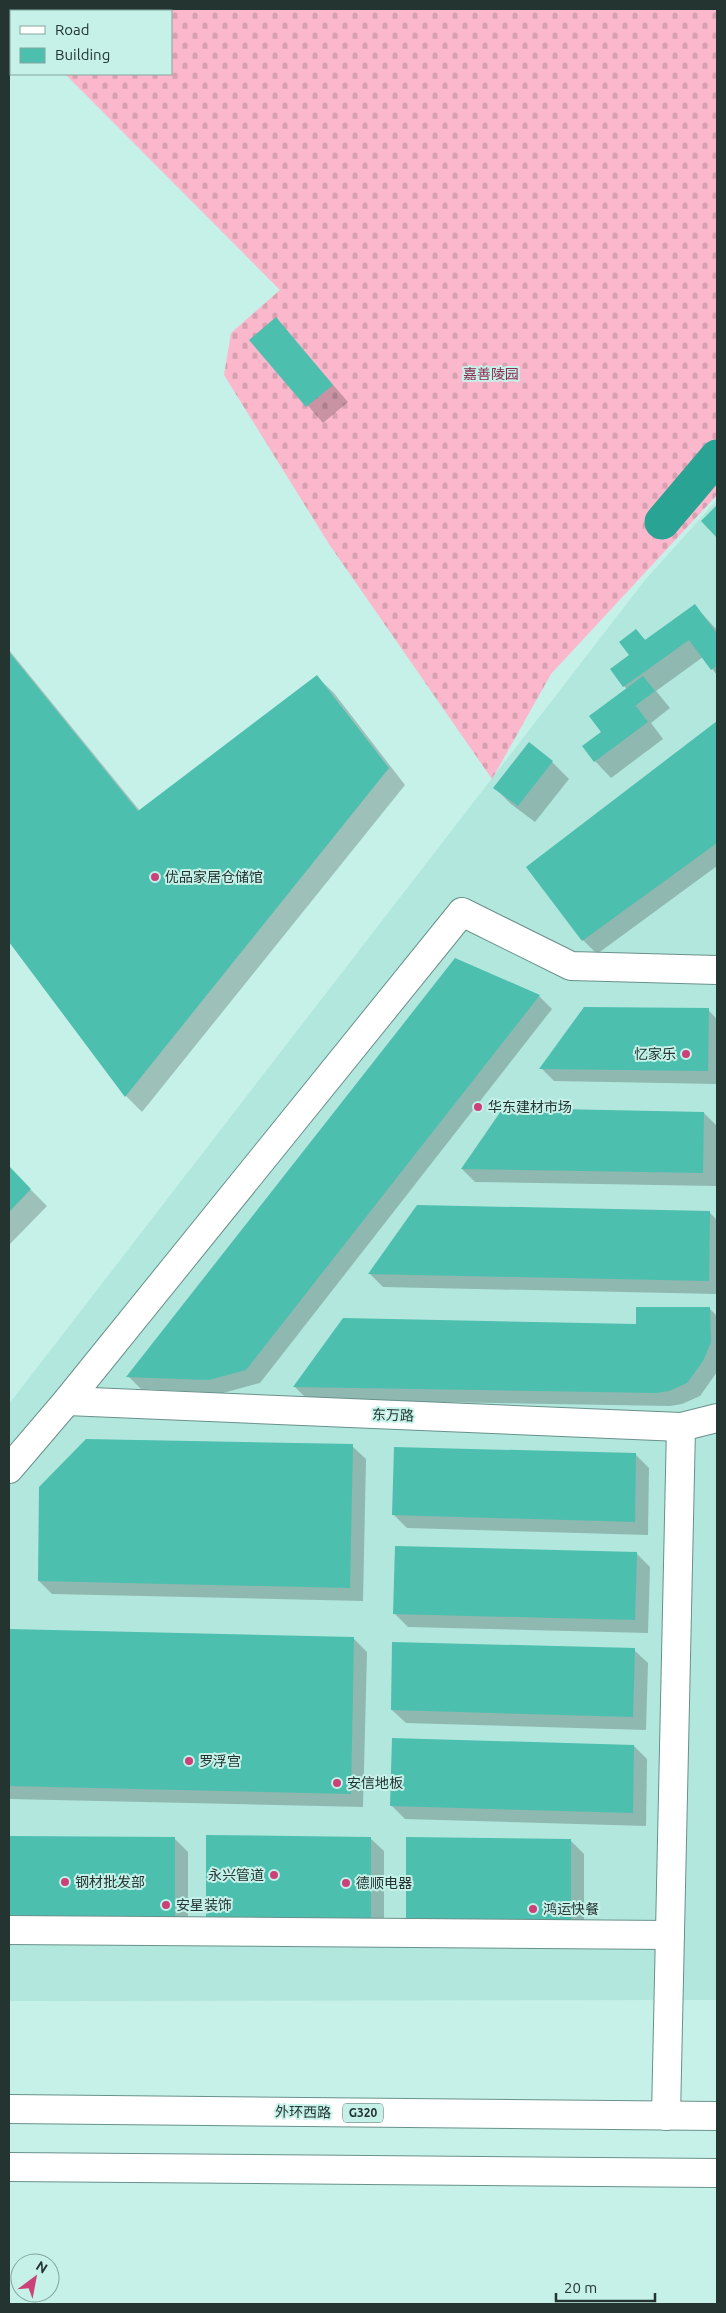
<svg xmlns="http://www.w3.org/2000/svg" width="726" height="2313" viewBox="0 0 726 2313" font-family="Ubuntu,'Noto Sans SC',sans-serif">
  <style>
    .built { fill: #b2e7dd }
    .cemetery { fill: url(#cemetery-stones) }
    .shadow { fill: #0003 }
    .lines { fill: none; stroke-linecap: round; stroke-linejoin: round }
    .canal { stroke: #28a394; stroke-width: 35 }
    .building { fill: #4dbfaf }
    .minor-casing { stroke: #68918a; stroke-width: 30 }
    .highway-casing { stroke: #68918a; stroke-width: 30 }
    .minor { stroke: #fff; stroke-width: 28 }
    .highway { stroke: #fff; stroke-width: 28 }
    .poi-dot { fill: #cb4178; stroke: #c5f1e8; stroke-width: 2 }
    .labels { text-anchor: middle; stroke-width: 4; stroke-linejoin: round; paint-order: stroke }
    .shield { fill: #c5f1e8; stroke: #546d68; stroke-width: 1 }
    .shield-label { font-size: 12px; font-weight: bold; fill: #233431 }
    .park-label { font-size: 14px; fill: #8c2b52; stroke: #c5f1e8 }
    .poi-label { font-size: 14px; fill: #233431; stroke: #c5f1e8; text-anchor: start }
    .street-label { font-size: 14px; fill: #233431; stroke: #c5f1e8 }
  </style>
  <defs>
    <pattern id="cemetery-stones" width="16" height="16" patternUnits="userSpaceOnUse" patternTransform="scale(1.25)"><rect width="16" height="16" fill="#fbb8cc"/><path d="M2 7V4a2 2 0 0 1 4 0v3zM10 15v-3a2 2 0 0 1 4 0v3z" fill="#d79fb0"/></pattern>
  </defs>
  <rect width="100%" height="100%" fill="#c5f1e8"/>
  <!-- built -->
  <path class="built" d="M717 500V2000L9 2001V1404L645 580Z"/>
  <!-- cemetery -->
  <path class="cemetery" d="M9 9H717V495L551 674 492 779 329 544 224 375 231 333 280 290 65 74H171V11H11V19L9 17Z"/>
  <!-- shadow -->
  <g class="shadow">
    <path d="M276 319 348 402 323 423 251 340Z"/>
    <path d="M695 606 717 630V675L703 657 656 691 670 708 651 723 663 739 611 778 595 761 603 732 627 689 624 686 636 630 646 641Z"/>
    <path d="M9 650 140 811 317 677 334 693 405 785 142 1112 126 1096 9 940Z"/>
    <path d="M717 722V866L597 954 583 940 527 868Z"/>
    <path d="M552 762 569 779 535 822 511 804 495 788Z"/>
    <path d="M539 996 552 1009 260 1383 223 1393 141 1389 128 1376Z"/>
    <path d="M708 1010 717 1019V1084L554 1081 541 1068Z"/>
    <path d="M704 1113 717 1126 716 1186 475 1182 462 1169Z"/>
    <path d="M9 1168 47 1206 9 1245Z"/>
    <path d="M709 1212 717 1220V1294L383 1287 370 1274Z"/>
    <path d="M709 1308 717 1316V1372L700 1396 682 1404 670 1406 308 1400 295 1387 344 1319 637 1325Z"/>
    <path d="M352 1446 366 1459 363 1601 52 1594 39 1581Z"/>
    <path d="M636 1455 649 1468 648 1535 407 1528 393 1514Z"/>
    <path d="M637 1554 650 1567 648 1633 408 1627 395 1614Z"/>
    <path d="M9 1630 353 1638 367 1652 363 1807 9 1799Z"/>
    <path d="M634 1650 648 1663 646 1730 406 1723 392 1710Z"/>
    <path d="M634 1746 647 1759 646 1826 405 1819 392 1806Z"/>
    <path d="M370 1838 384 1851V1933L221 1932Z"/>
    <path d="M175 1839 188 1852V1934L25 1932Z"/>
    <path d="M570 1840 584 1854V1935L421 1934Z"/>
  </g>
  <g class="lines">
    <!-- canal -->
    <path class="canal" d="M662 522 717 457"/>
  </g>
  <!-- building -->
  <g class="building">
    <path d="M276 317 333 385 306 407 249 340Z"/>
    <path d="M717 505V538L701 521Z"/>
    <path d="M695 604 717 634V666L711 670 689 640 623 687 610 669 629 655 619 642 636 629 645 640Z"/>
    <path d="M9 652 138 811 317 675 389 768 125 1097 9 942Z"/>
    <path d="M643 676 655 691 631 709 636 706 648 722 594 762 582 746 601 732 589 716Z"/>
    <path d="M717 721V843L582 941 526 867Z"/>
    <path d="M529 742 553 761 518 806 493 788Z"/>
    <path d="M455 958 540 995 246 1370 209 1380 126 1377Z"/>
    <path d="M584 1007 709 1008 708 1071 539 1069Z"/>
    <path d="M503 1108 704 1112 703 1173 461 1169Z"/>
    <path d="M9 1166 31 1189 9 1212Z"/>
    <path d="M417 1205 710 1211 709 1281 368 1274Z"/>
    <path d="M636 1307H710L711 1342 703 1361 687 1383 669 1391 656 1393 293 1387 343 1318 636 1324Z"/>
    <path d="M86 1439 353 1444 350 1588 38 1581 39 1487Z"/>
    <path d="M394 1447 636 1453 635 1522 392 1515Z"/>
    <path d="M395 1546 637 1552 635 1620 393 1614Z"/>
    <path d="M9 1629 354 1637 351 1794 9 1786Z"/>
    <path d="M392 1642 635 1648 633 1717 391 1710Z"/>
    <path d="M392 1738 634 1745 633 1813 390 1806Z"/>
    <path d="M206 1835 371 1837V1920L206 1919Z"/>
    <path d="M10 1836 175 1837V1921L10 1919Z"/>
    <path d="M406 1837 571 1839V1922L406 1921Z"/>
  </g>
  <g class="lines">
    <defs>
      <g id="minor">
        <path d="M67 1401 681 1427 717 1418"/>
        <path d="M9 1469 67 1401 462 912 571 966 717 970"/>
        <path d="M9 1930 670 1935"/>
        <path d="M666 2116 681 1427"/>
      </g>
      <g id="highway">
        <path d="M9 2109 717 2116"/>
        <path d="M9 2167 717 2173"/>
      </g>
    </defs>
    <!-- minor casing -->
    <use href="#minor" class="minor-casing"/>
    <!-- highway casing -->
    <use href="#highway" class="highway-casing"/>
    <!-- minor -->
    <use href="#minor" class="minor"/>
    <!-- highway -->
    <use href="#highway" class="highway"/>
  </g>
  <!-- markers -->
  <g class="poi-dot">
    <circle cx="155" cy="877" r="5"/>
    <circle cx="686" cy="1054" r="5"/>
    <circle cx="478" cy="1107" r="5"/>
    <circle cx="189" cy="1761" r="5"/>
    <circle cx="337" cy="1783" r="5"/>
    <circle cx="274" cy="1875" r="5"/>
    <circle cx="65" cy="1882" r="5"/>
    <circle cx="346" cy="1883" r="5"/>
    <circle cx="166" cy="1905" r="5"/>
    <circle cx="533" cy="1909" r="5"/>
  </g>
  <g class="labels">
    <!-- shield labels -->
    <rect class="shield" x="343" y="2103.5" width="40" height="19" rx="4"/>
    <g class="shield-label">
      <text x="363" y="2117">G320</text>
    </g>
    <!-- park labels -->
    <g class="park-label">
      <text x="491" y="379">嘉善陵园</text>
    </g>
    <!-- poi labels -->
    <g class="poi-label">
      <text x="165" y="882">优品家居仓储馆</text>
      <text x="676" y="1059" text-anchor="end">忆家乐</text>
      <text x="488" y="1112">华东建材市场</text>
      <text x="199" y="1766">罗浮宫</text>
      <text x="347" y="1788">安信地板</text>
      <text x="264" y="1880" text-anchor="end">永兴管道</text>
      <text x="75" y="1887">钢材批发部</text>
      <text x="356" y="1888">德顺电器</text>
      <text x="176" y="1910">安星装饰</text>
      <text x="543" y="1914">鸿运快餐</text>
    </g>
    <!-- street labels -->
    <g class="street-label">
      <text transform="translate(393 1415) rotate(2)" y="5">东万路</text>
      <text transform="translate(303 2112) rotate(1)" y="5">外环西路</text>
    </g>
  </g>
  <!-- border -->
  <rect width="726" height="2313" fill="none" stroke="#233431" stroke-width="20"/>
  <!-- legend -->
  <rect x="10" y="10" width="162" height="65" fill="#c5f1e8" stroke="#84a59f"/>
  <rect x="20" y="26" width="25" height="8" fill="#ffffff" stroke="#84a59f"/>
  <text x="55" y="35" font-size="15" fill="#233431">Road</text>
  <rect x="20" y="48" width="25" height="15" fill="#4dbfaf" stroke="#84a59f"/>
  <text x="55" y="60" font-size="15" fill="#233431">Building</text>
  <!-- north arrow -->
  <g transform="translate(35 2278) rotate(32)"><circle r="24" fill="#c5f1e8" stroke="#84a59f"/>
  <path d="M0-4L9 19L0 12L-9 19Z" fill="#cb4178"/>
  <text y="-8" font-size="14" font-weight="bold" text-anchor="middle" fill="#233431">N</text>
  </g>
  <!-- scale -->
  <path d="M556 2293v8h99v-8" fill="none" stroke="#233431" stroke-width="2.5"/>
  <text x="564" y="2293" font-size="15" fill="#233431" stroke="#c5f1e8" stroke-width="4" paint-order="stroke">20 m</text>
</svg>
